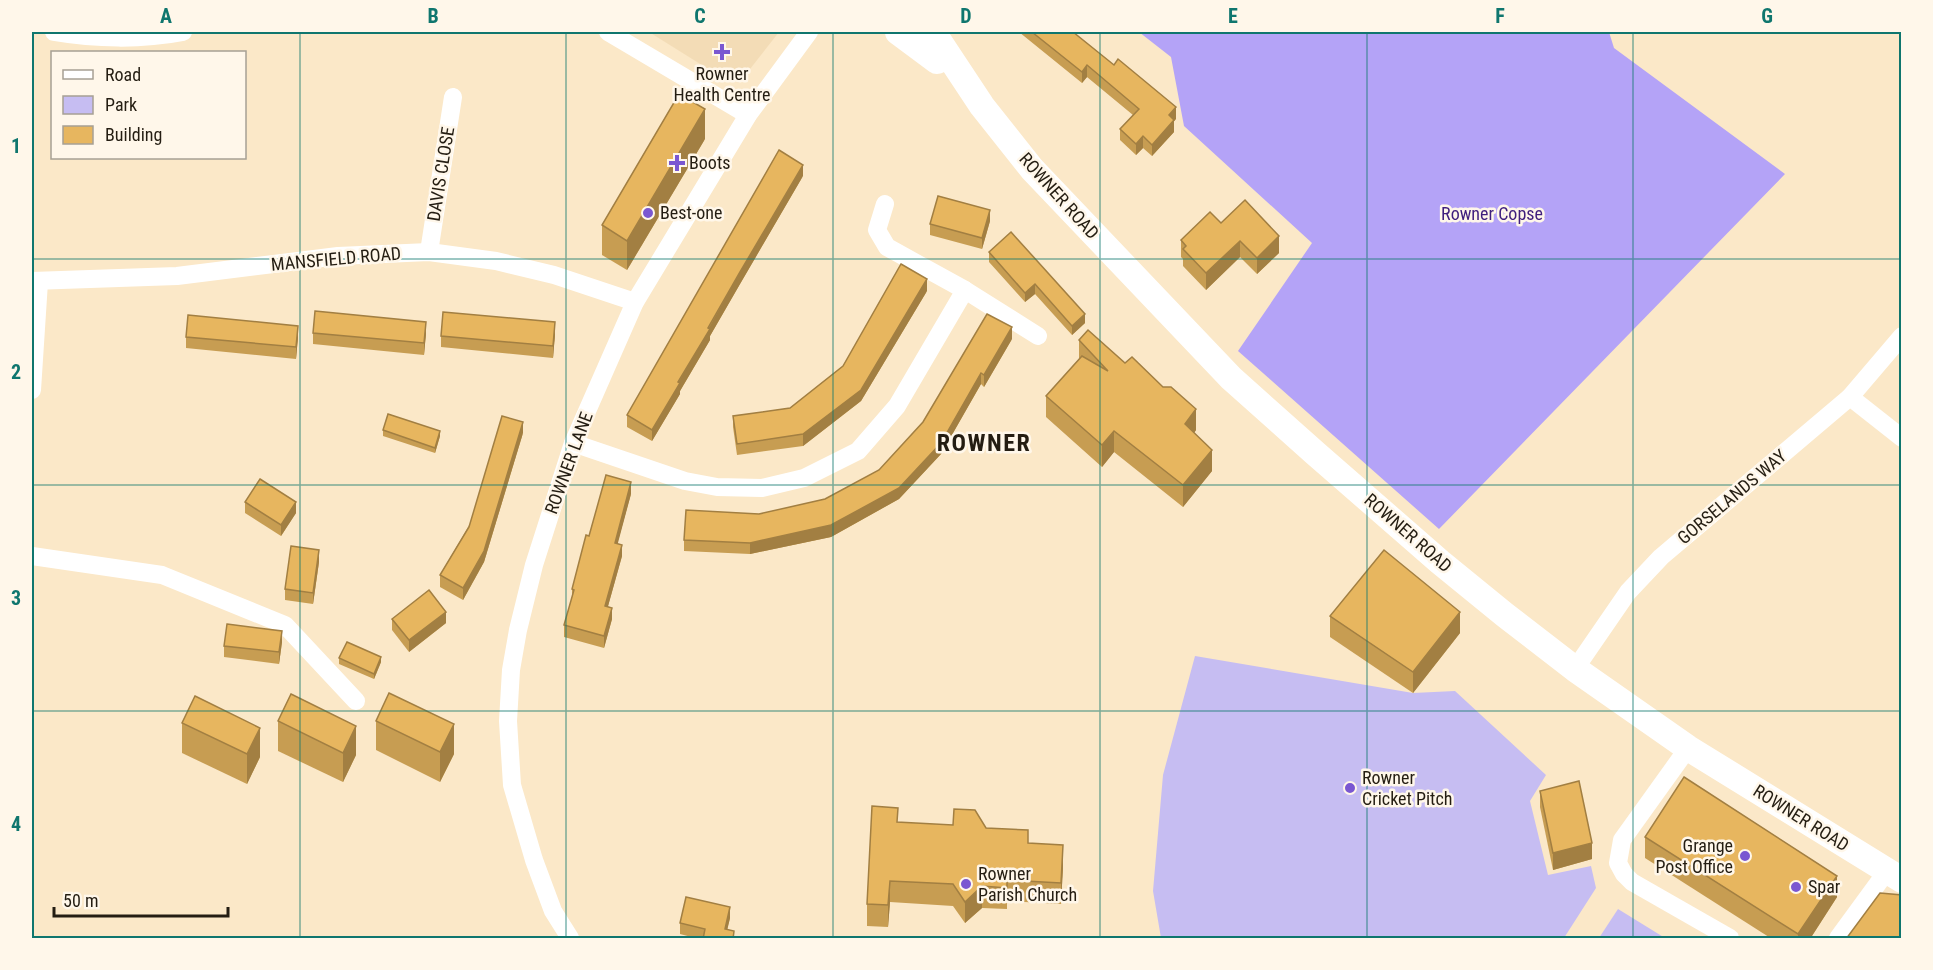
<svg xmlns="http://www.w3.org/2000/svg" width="1933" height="970" viewBox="0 0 1933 970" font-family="'Roboto Condensed',sans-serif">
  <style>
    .built { fill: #f3dcb6 }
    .green { fill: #c6bdf2 }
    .forest { fill: #b4a3f7 }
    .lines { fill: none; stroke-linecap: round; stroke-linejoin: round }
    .minor { stroke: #fff; stroke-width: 18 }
    .secondary { stroke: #fff; stroke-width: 26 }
    .wall { fill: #c79d52 }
    .shaded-wall { fill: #a27f42 }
    .building { fill: #e7b65f; stroke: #a27f42; stroke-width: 1.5 }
    .grid { fill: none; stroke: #0f766e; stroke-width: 1.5; stroke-opacity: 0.55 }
    .poi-dot { fill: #7a57d1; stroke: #fff7ea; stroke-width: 2 }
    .labels { text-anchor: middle; stroke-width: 5; stroke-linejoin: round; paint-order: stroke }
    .poi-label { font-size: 18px; fill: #241d12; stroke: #fff7ea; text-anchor: start }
    .street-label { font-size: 18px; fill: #241d12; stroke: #fff7ea }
    .park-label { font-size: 18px; fill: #3f1e7d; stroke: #fff7ea }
    .district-label { font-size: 24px; font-weight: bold; letter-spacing: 1.5px; fill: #241d12; stroke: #fff7ea }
    .neatline { fill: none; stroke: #0f766e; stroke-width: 2 }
    .grid-label { font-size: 20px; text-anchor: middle; font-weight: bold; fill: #0f766e }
  </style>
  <rect width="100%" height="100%" fill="#fbe8c8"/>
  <!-- built -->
  <path class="built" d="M649 32H779L739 83 713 72Z"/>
  <!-- green -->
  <g class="green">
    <path d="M1195 656 1413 693 1455 691 1546 775 1530 801 1548 875 1591 866 1596 888 1564 938H1161L1153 891 1163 775Z"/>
    <path d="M1618 909 1665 938H1599Z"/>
  </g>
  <!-- forest -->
  <path class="forest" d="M1139 32H1609L1614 48 1785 174 1439 529 1238 351 1312 243 1184 126 1171 57Z"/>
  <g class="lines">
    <!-- minor -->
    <g class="minor">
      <path d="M54 32C95 39 142 40 183 32"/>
      <path d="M608 32 748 115"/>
      <path d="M885 204 877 230 887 247 965 290 1038 336"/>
      <path d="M429 252 453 97"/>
      <path d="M32 281 177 276 338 256 429 252 496 261 554 275 635 302"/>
      <path d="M32 390 39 282"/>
      <path d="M1850 397 1902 438"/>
      <path d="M573 443 685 481 717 487 762 488 804 478 858 451 897 406 965 290"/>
      <path d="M32 556 162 575 285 625 356 701"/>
      <path d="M1575 669 1628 592 1661 557 1850 397 1902 336"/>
      <path d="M1688 748 1622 840 1618 863 1624 874 1632 882 1730 938"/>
      <path d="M570 938 553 911 534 860 512 785 508 721 511 670 518 630 534 565 573 443 635 302 748 115 809 32"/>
      <path d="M1838 938 1887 871"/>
    </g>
    <!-- secondary -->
    <g class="secondary">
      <path d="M898 32 937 61"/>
      <path d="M933 32 982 106 1032 169 1231 378 1315 453 1440 562 1505 615 1575 669 1688 748 1902 880"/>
    </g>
  </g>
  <!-- wall -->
  <g class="wall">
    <path d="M1019 32H1073L1176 119 1174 120V132L1152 156 1143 148 1136 155 1120 140V129L1133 115 1087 77 1082 83Z"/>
    <path d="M705 139 627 270 602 255V225Z"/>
    <path d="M803 176 740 284 710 336V340L680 391V394L652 441 627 427V415Z"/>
    <path d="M990 221 982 249 930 235V224Z"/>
    <path d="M1221 223 1279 253 1257 274 1240 257 1206 290 1183 266V259L1181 257V240Z"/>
    <path d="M1011 232 1085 323 1072 335 1035 294 1025 302 989 262V252Z"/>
    <path d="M927 291 861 401 803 446 737 455 733 427V416L790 408 843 366Z"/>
    <path d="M313 333H426L424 355 313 344Z"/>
    <path d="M555 334 553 358 441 347V336Z"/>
    <path d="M186 337H298L296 359 186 348Z"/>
    <path d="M1012 339 984 387 981 384 941 454 899 499 831 537 750 554 684 551V540L825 499 879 470Z"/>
    <path d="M1079 340 1196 430 1194 433 1212 471 1183 507 1114 452 1102 467 1046 417V396L1079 359Z"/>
    <path d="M383 430 440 436 435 453 383 436Z"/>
    <path d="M523 433 484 562 463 600 440 587V575Z"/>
    <path d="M631 494 617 544 622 556 608 606 612 619 604 648 564 637V625L572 599V589L589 536Z"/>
    <path d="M245 502 296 513 281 536 245 513Z"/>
    <path d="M319 562 313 604 285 600V589Z"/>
    <path d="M1330 616 1460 633 1413 693 1330 637Z"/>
    <path d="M392 619 446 623 409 652 392 630Z"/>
    <path d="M282 642 279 664 224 657V646Z"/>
    <path d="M339 658 381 662 374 679 339 664Z"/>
    <path d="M278 721 356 755 343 782 278 751Z"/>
    <path d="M376 721 454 754 440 782 376 750Z"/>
    <path d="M182 723 260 757 247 784 182 753Z"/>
    <path d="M1540 791 1592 859 1553 870 1540 807Z"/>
    <path d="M898 823 986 828 1028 843 1063 866 1061 904 1007 901V909L982 908 965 923 953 906 890 902 888 927 867 926V904Z"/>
    <path d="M1645 837 1837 897 1810 939H1772L1645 858Z"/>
    <path d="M730 918 727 930 734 939H699L680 934V923Z"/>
  </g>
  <!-- shaded-wall -->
  <g class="shaded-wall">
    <path d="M1087 65V77L1082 83V72Z"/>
    <path d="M1176 107V119L1169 127V115Z"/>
    <path d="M705 109V139L627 270V241Z"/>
    <path d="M1174 120V132L1152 156V145Z"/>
    <path d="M1143 136V148L1136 155V144Z"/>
    <path d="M803 165V176L740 284 710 336V340L680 391V394L652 441V430L740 272Z"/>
    <path d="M990 210V221L982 249V238Z"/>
    <path d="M1279 236V253L1257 274V258Z"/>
    <path d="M1240 241V257L1206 290V273Z"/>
    <path d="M927 279V291L861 401 803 446V434Z"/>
    <path d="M1035 284V294L1025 302V293Z"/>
    <path d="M1085 314V323L1072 335V326Z"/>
    <path d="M426 322V333L424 355V343Z"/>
    <path d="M555 322V334L553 358V346Z"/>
    <path d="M298 326V337L296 359V347Z"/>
    <path d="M1012 327V339L984 387V375Z"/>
    <path d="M981 373V384L941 454 899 499 831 537 750 554V543L831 525Z"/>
    <path d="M1196 409V430L1185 446V424Z"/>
    <path d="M523 422V433L484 562 463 600V588Z"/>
    <path d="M440 431V436L435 453V448Z"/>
    <path d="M1114 431V452L1102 467V445Z"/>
    <path d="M1212 450V471L1183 507V485Z"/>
    <path d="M631 482V494L615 554V543Z"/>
    <path d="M296 502V513L281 536V525Z"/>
    <path d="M622 545V556L605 617V606Z"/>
    <path d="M319 550V562L313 604V593Z"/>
    <path d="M612 608V619L604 648V636Z"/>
    <path d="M446 612V623L409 652V640Z"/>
    <path d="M1460 612V633L1413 693V672Z"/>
    <path d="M282 631V642L279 664V652Z"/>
    <path d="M381 657V662L374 679V674Z"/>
    <path d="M454 724V754L440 782V752Z"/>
    <path d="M356 726V755L343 782V753Z"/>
    <path d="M260 728V757L247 784V754Z"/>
    <path d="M1592 843V859L1553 870V853Z"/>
    <path d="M1063 845V866L1061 904V883Z"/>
    <path d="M1837 876V897L1810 939H1798V934Z"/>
    <path d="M890 881V902L888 927V905Z"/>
    <path d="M982 886V908L965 923V902Z"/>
    <path d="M730 907V918L725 939V929Z"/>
  </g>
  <!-- building -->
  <g class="building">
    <path d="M1032 32H1073L1114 65 1118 59 1176 107 1169 115 1174 120 1152 145 1143 136 1136 144 1120 129 1139 109 1087 65 1082 72Z"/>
    <path d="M679 94 705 109 627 241 602 225Z"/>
    <path d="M779 150 803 165 740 272 708 328 710 329 678 382 680 383 652 430 627 415Z"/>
    <path d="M938 196 990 210 982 238 930 224Z"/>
    <path d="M1245 200 1279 236 1257 258 1240 241 1206 273 1183 249 1186 246 1181 240 1210 212 1221 223Z"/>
    <path d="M1011 232 1085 314 1072 326 1035 284 1025 293 989 252Z"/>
    <path d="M901 264 927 279 861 390 803 434 737 444 733 416 790 408 843 366Z"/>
    <path d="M315 311 426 322 424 343 313 333Z"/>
    <path d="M443 312 555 322 553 346 441 336Z"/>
    <path d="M987 314 1012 327 984 375 981 373 941 443 899 488 831 525 750 543 684 540 686 510 759 514 825 499 879 470 923 422Z"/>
    <path d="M188 315 298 326 296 347 186 337Z"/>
    <path d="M1088 330 1125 363 1132 357 1163 387H1171L1196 409 1185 424 1212 450 1183 485 1114 431 1102 445 1046 396 1082 356 1108 371 1079 340Z"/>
    <path d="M388 414 440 431 435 448 383 430Z"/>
    <path d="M502 416 523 422 484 551 463 588 440 575 469 527Z"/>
    <path d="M606 475 631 482 615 543 622 545 605 606 612 608 604 636 564 625 574 590 572 589 586 535 589 536Z"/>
    <path d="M260 479 296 502 281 525 245 502Z"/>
    <path d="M291 546 319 550 313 593 285 589Z"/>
    <path d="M1384 550 1460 612 1413 672 1330 616Z"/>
    <path d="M429 590 446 612 409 640 392 619Z"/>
    <path d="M227 624 282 631 279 652 224 646Z"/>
    <path d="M347 642 381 657 374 674 339 658Z"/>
    <path d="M389 693 454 724 440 752 376 721Z"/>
    <path d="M291 694 356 726 343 753 278 721Z"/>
    <path d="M195 696 260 728 247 754 182 723Z"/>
    <path d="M1684 777 1837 876 1798 934 1645 837Z"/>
    <path d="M1579 781 1592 843 1553 853 1540 791Z"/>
    <path d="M872 806 898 808 897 822 953 825 954 809 975 810 986 828 1028 830V843L1063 845 1061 883 1007 880V888L982 886 965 902 953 884 890 881 888 905 867 904Z"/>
    <path d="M1880 893 1902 895V939H1846Z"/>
    <path d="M686 897 730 907 725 929 734 931 733 939H703L705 929 680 923Z"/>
  </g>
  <!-- grid -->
  <path class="grid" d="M300 32V938M566 32V938M833 32V938M1100 32V938M1367 32V938M1633 32V938M32 259H1902M32 485H1902M32 711H1902"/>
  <!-- markers -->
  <g class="poi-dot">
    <path d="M719 43h6v6h6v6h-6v6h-6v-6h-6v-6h6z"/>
    <path d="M674 154h6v6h6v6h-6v6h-6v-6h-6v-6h6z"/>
    <circle cx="648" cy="213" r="6"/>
    <circle cx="1350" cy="788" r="6"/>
    <circle cx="1745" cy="856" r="6"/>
    <circle cx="966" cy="884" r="6"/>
    <circle cx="1796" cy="887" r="6"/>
  </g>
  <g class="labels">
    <!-- poi labels -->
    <g class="poi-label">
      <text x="722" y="80" text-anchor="middle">Rowner<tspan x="722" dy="21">Health Centre</tspan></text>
      <text x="689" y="169">Boots</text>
      <text x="660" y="219">Best-one</text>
      <text x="1362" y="784">Rowner<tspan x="1362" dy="21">Cricket Pitch</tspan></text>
      <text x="1733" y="852" text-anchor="end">Grange<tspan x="1733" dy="21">Post Office</tspan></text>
      <text x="978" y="880">Rowner<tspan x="978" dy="21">Parish Church</tspan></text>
      <text x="1808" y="893">Spar</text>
    </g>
    <!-- street labels -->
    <g class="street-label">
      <text transform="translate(441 174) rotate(-81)" y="6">DAVIS CLOSE</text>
      <text transform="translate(1059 196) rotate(48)" y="6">ROWNER ROAD</text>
      <text transform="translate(336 259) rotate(-5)" y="6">MANSFIELD ROAD</text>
      <text transform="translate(569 463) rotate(-70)" y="6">ROWNER LANE</text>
      <text transform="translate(1732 497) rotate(-40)" y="6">GORSELANDS WAY</text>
      <text transform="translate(1408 533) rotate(41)" y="6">ROWNER ROAD</text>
      <text transform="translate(1801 818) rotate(32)" y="6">ROWNER ROAD</text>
    </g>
    <!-- park labels -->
    <g class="park-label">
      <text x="1492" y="220">Rowner Copse</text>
    </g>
    <!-- district labels -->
    <g class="district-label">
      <text x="984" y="451">ROWNER</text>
    </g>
  </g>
  <!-- border -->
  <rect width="1933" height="970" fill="none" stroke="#fff7ea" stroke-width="66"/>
  <!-- legend -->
  <rect x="51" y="51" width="195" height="108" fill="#fff7ea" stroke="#a7a094" stroke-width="1.5"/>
  <rect x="63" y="70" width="30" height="9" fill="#ffffff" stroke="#a7a094" stroke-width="1.5"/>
  <text x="105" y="81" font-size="18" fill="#241d12">Road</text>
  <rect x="63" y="96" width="30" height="18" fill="#c6bdf2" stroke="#a7a094" stroke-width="1.5"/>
  <text x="105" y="111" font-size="18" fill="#241d12">Park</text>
  <rect x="63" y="126" width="30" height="18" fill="#e7b65f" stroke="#a7a094" stroke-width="1.5"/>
  <text x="105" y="141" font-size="18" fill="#241d12">Building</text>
  <!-- scale -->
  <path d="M54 907v9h174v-9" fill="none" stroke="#241d12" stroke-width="3"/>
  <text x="63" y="907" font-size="18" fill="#241d12" stroke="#fff7ea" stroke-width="4.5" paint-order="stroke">50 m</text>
  <rect x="33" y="33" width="1867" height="904" class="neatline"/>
  <g class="grid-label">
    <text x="166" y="23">A</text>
    <text x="433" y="23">B</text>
    <text x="700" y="23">C</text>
    <text x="966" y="23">D</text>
    <text x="1233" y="23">E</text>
    <text x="1500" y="23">F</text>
    <text x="1767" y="23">G</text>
    <text x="16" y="153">1</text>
    <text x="16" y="379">2</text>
    <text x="16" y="605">3</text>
    <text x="16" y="831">4</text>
  </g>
</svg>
